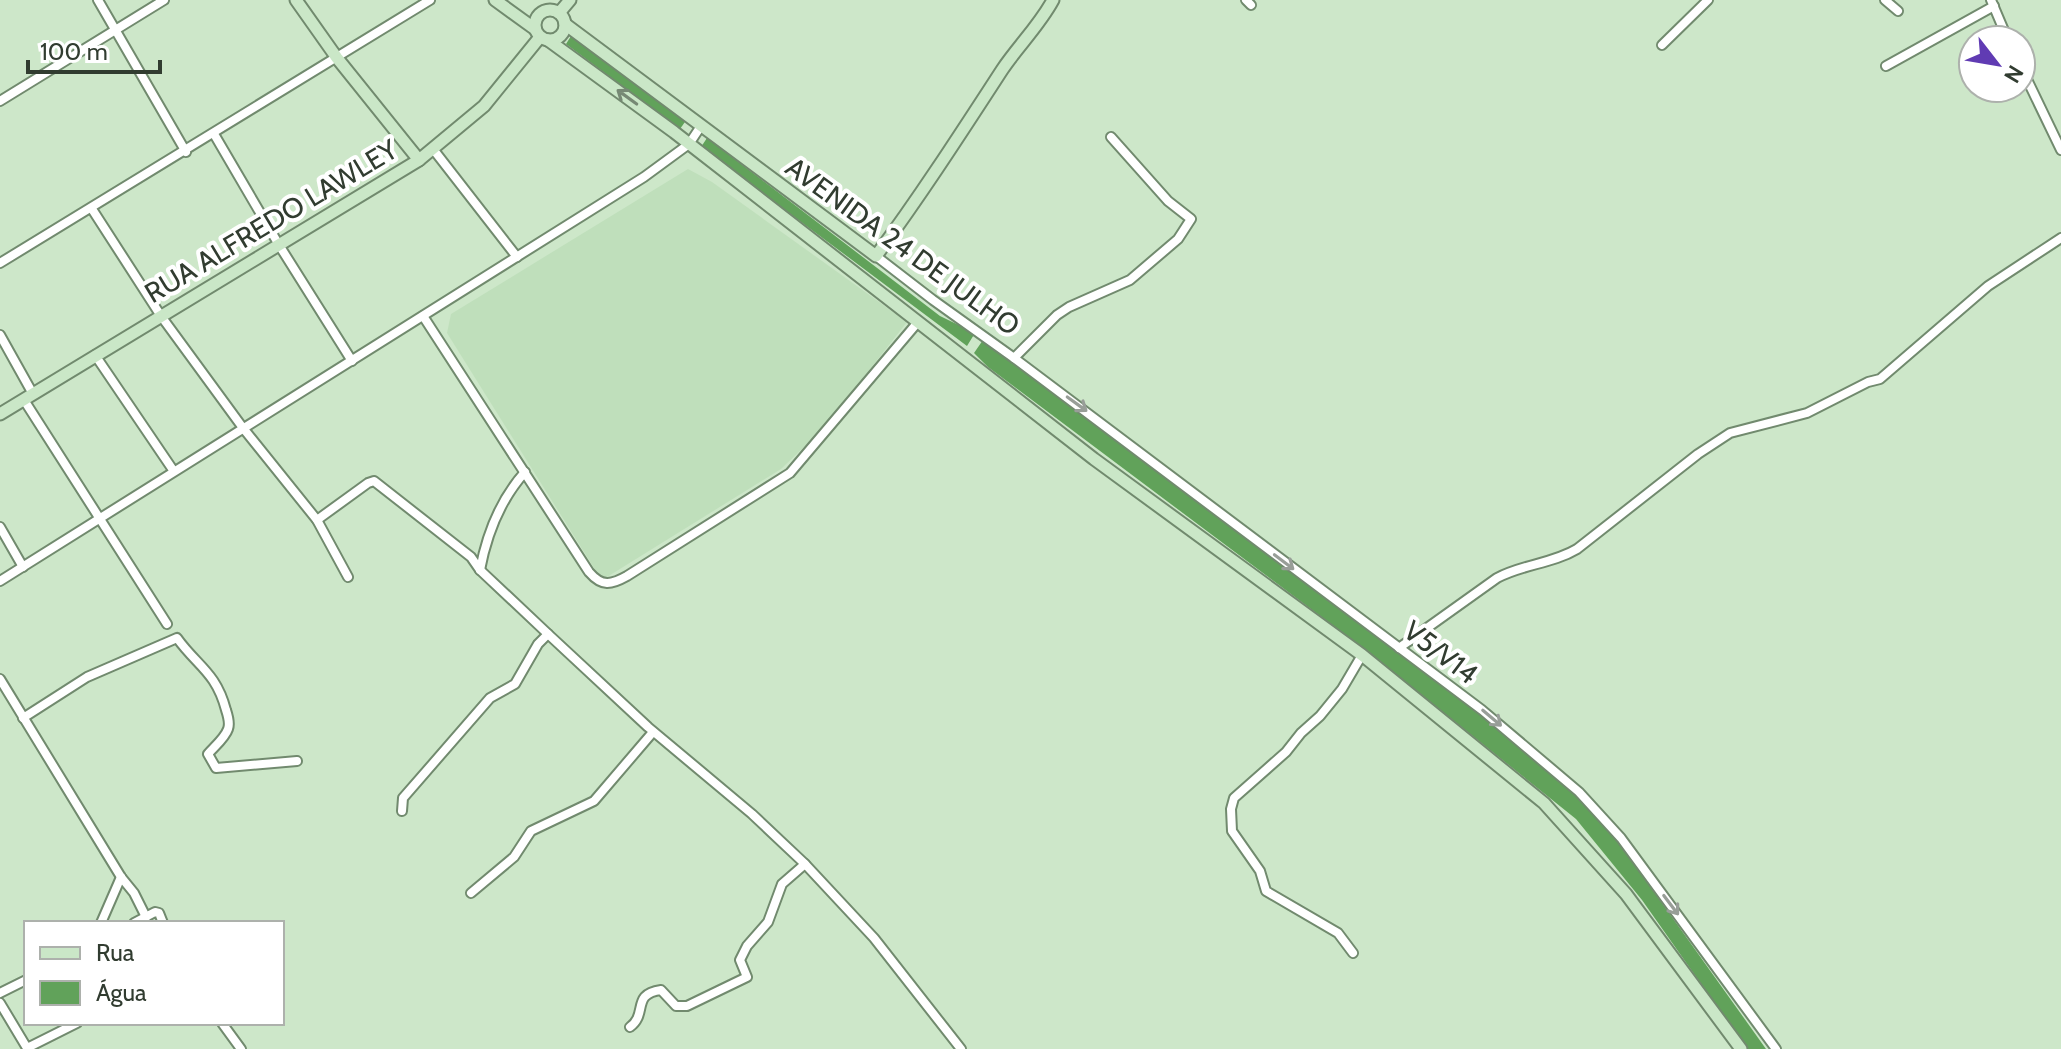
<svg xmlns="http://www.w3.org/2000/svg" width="2061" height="1049" viewBox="0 0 2061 1049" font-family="Cabin,sans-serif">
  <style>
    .built { fill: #bfdfbb }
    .water { fill: #61a25a }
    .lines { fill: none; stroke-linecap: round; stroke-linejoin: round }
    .street-casing { stroke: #718a6e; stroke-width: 12 }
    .secondary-casing { stroke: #718a6e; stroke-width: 15 }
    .street { stroke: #fff; stroke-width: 8 }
    .secondary { stroke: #cae7c7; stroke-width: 11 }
    .oneway { stroke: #768974 }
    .oneway2 { stroke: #989e98 }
    .labels { text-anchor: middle; stroke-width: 8; stroke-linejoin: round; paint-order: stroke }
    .street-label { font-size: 28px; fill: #313c30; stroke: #fff }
  </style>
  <rect width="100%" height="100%" fill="#cde7c9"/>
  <!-- built -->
  <path class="built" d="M688 169 712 182 907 322 823 429 781 469 607 577 599 576 447 333 451 314Z"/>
  <!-- water -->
  <g class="water">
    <path d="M571 36 687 119 680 129 566 44Z"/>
    <path d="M707 138 940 316 975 333 967 346 701 147Z"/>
    <path d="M983 340 1480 714 1569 787 1622 847 1766 1049H1747L1642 900 1576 819 1367 651 988 367 974 353Z"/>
  </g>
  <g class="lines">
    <defs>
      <g id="street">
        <path d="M98 0 186 152"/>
        <path d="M1246 0 1251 5"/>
        <path d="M1885 0 1898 11"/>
        <path d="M1991 0 2008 40"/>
        <path d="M1662 45 1708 0"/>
        <path d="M1886 66 1994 6"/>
        <path d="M2021 67 2061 150"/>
        <path d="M0 101 164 0"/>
        <path d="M214 134 279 245 352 361"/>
        <path d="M433 149 517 257"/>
        <path d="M92 209 161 316 243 428 317 520 348 577"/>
        <path d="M876 256 933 300 1014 358 1057 315 1069 307 1130 280 1178 239 1191 219 1168 201 1111 137"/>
        <path d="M0 263 430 0"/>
        <path d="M423 316 589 572C602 587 611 585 627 576L790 473 918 322"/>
        <path d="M0 335 33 394"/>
        <path d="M95 355 173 470"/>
        <path d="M1014 358 1482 710 1579 792 1621 838 1776 1049"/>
        <path d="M24 400 167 624"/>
        <path d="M317 520 368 483 374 481 471 557 480 570 548 634 648 727 752 814 805 864 874 938 961 1049"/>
        <path d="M0 527 23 567"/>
        <path d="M480 570C487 533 500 500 525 472"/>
        <path d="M0 581 644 177 689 144 701 126"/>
        <path d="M1399 648 1497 578C1523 564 1552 564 1577 549L1698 454 1730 433 1807 413 1868 382 1880 379 1988 286 2061 238"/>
        <path d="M0 679 121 877 134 893 146 917"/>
        <path d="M23 718 87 677 177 638C197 666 216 672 226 710 228 716 230 724 228 729 225 738 214 747 208 754L216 768 297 761"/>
        <path d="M402 811 403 798 490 698 515 684 538 644 548 634"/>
        <path d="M471 893 514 857 531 831 594 801 653 732"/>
        <path d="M101 923 121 877"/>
        <path d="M134 923 155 912 159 913 163 923"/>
        <path d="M1353 953 1338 933 1266 891 1260 871 1232 831 1231 809 1234 798 1286 752 1301 733 1320 716 1342 689 1362 655"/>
        <path d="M0 993 26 980"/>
        <path d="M0 1003 27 1048 77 1023"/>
        <path d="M222 1023 241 1049"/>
        <path d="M630 1027C648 1014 631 994 661 990L676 1006H687L747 977 740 960 747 946 768 922 782 884 805 864"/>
      </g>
      <g id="secondary">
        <path d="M296 0 337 58 419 160"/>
        <path d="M495 0 535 29"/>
        <circle cx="550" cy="25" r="15"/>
        <path d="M559 13 570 0"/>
        <path d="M565 24 876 256C921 195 961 133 1002 70 1018 46 1039 26 1053 0"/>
        <path d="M548 40 674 132 1094 459 1362 655 1544 803 1626 894 1741 1049"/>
        <path d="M0 414 419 160 484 106 540 37"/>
      </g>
    </defs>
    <!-- street casing -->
    <use href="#street" class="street-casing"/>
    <!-- secondary casing -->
    <use href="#secondary" class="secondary-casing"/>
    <!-- street -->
    <use href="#street" class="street"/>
    <!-- secondary -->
    <use href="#secondary" class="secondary"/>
  </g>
  <!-- one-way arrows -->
  <defs><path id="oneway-shaft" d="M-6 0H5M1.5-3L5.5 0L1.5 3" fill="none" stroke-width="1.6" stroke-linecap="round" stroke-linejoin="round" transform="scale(2)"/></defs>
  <use class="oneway" href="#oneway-shaft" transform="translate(627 97) rotate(-144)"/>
  <g class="oneway2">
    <use href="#oneway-shaft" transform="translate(1077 404) rotate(36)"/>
    <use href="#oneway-shaft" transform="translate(1284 562) rotate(37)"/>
    <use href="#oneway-shaft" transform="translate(1492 718) rotate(40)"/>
    <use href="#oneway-shaft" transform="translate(1671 905) rotate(53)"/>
  </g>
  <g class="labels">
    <!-- street labels -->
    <g class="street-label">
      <text transform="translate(271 221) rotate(-31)" y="10">RUA ALFREDO LAWLEY</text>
      <text transform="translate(903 246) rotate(36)" y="10">AVENIDA 24 DE JULHO</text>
      <text transform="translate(1441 652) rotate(37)" y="10">V5/V14</text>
    </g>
  </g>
  <!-- legend -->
  <rect x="24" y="921" width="260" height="104" fill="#ffffff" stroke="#adb1ac" stroke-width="2"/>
  <rect x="40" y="947" width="40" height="12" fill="#cae7c7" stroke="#adb1ac" stroke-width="2"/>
  <text x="96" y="961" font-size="24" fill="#313c30">Rua</text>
  <rect x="40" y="981" width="40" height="24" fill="#61a25a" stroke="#adb1ac" stroke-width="2"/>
  <text x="96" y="1001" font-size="24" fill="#313c30">Água</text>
  <!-- north arrow -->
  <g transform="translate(1997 64) rotate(121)"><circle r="38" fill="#ffffff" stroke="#adb1ac" stroke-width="2"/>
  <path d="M0-6L14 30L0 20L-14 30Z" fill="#603bb3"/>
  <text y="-12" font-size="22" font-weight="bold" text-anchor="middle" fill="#313c30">N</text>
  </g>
  <!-- scale -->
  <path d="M28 60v12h132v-12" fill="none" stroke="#313c30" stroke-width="4"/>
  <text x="40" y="60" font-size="24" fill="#313c30" stroke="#ffffff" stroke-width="6" paint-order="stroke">100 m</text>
</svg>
